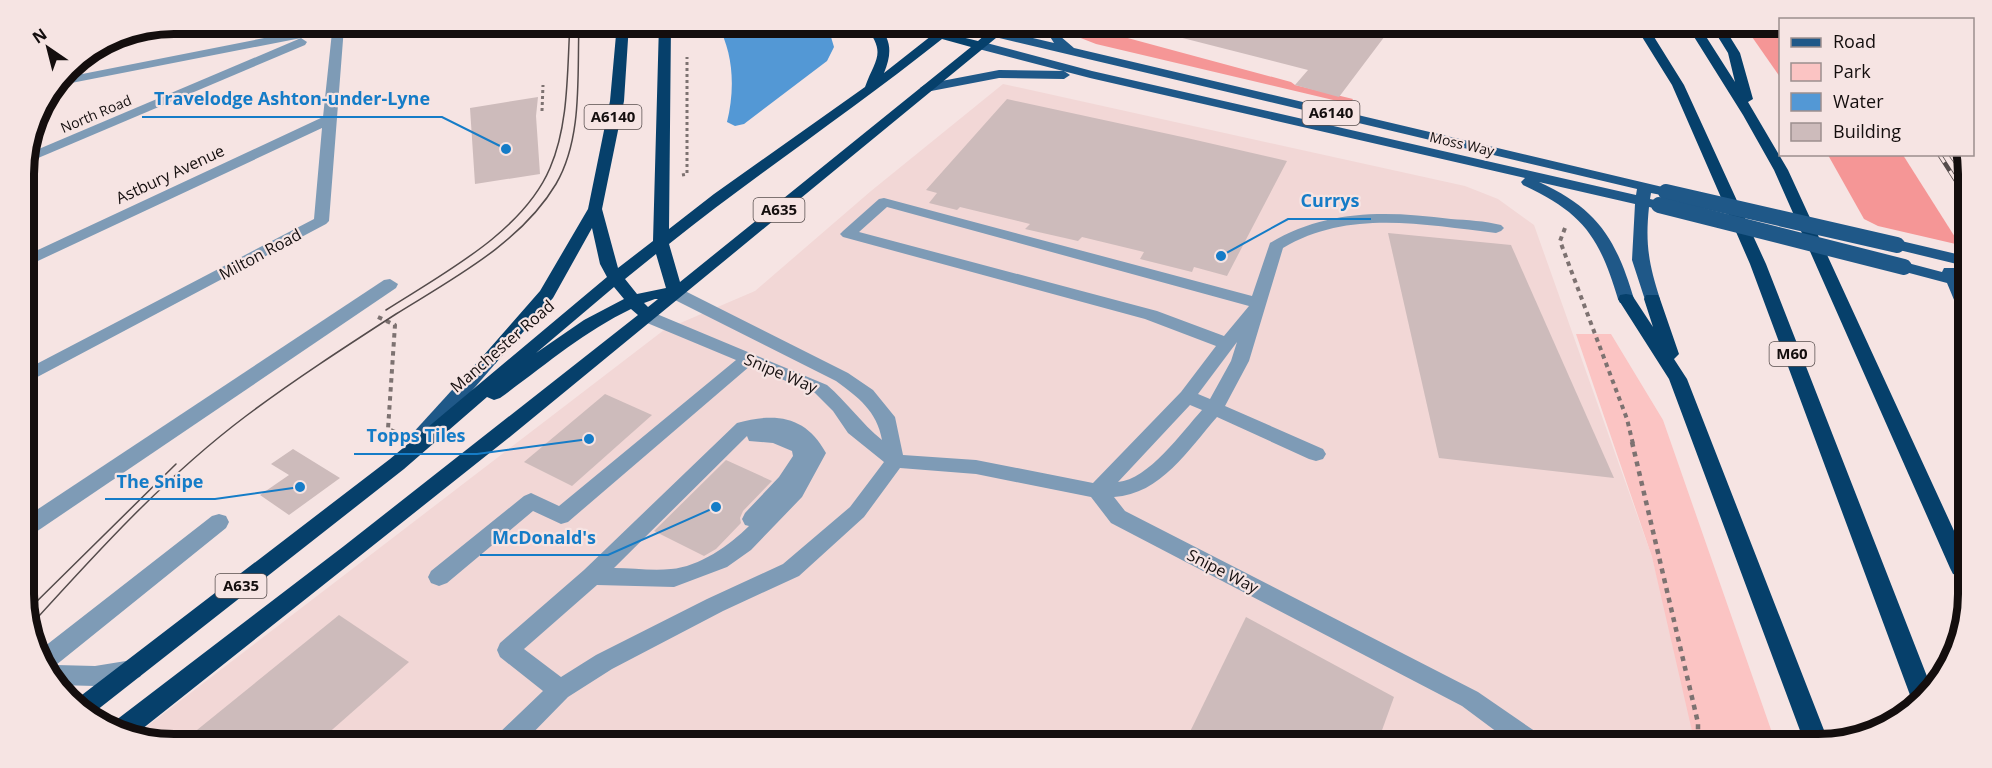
<svg xmlns="http://www.w3.org/2000/svg" width="1992" height="768" viewBox="0 0 1992 768" font-family="'Open Sans',sans-serif">
  <style>
    .built { fill: #f2d7d6 }
    .green { fill: #fbc4c3 }
    .forest { fill: #f59696 }
    .water { fill: #5398d5 }
    .building { fill: #cdbbbb }
    .lines { fill: none; stroke-linecap: round; stroke-linejoin: round }
    .path-far2 { stroke: #7d7271; stroke-width: 3; stroke-dasharray: 3 3; stroke-linecap: butt }
    .path-far1 { stroke: #7d7271; stroke-width: 4; stroke-dasharray: 4.5 4.5; stroke-linecap: butt }
    .path { stroke: #7d7271; stroke-width: 4.5; stroke-dasharray: 5 5; stroke-linecap: butt }
    .minor { fill: #7e9bb6; fill-rule: evenodd }
    .major { fill: #1f5888; fill-rule: evenodd }
    .highway { fill: #06406b; fill-rule: evenodd }
    .tram { stroke: #544b4b; stroke-width: 1.5 }
    .rail-far1-casing { stroke: #544b4b; stroke-width: 4.5 }
    .rail-casing { stroke: #544b4b; stroke-width: 7 }
    .rail-far1 { stroke: #f6e4e3; stroke-width: 3; stroke-dasharray: 10; stroke-linecap: butt }
    .rail { stroke: #f6e4e3; stroke-width: 4.5; stroke-dasharray: 13; stroke-linecap: butt }
    .major-bridge-far1 { stroke: #1f5888; stroke-width: 13 }
    .major-bridge { stroke: #1f5888; stroke-width: 16 }
    .labels { text-anchor: middle; stroke-width: 4.5; stroke-linejoin: round; paint-order: stroke }
    .far-street-label { font-size: 14px; fill: #140e0e; stroke: #f6e4e3 }
    .shield { fill: #f6e4e3; stroke: #584e4e; stroke-width: 1.5 }
    .shield-label { font-size: 15px; font-weight: bold; fill: #140e0e }
    .street-label { font-size: 16px; fill: #140e0e; stroke: #f6e4e3 }
    .rim { fill: none; stroke: #140e0e; stroke-width: 8 }
    .leader { fill: none; stroke: #157cc7; stroke-width: 2 }
    .callout-dot { fill: #157cc7; stroke: #f6e4e3; stroke-width: 2 }
    .callout-label { font-size: 18px; text-anchor: middle; font-weight: bold; fill: #157cc7; stroke: #f6e4e3; stroke-width: 4.5; stroke-linejoin: round; paint-order: stroke }
  </style>
  <rect width="100%" height="100%" fill="#f6e4e3"/>
  <!-- built -->
  <path class="built" d="M1003 84 1465 186 1498 199 1534 225 1652 557 1700 744H174L133 737 664 330 755 291 871 191Z"/>
  <!-- green -->
  <path class="green" d="M1576 334H1611L1663 420 1776 744H1695L1652 557Z"/>
  <!-- forest -->
  <g class="forest">
    <path d="M1065 24H1104L1098 30 1291 82 1295 85 1353 99 1350 104 1096 44 1073 35Z"/>
    <path d="M1743 24H1780V77Z"/>
    <path d="M1828 155H1903L1960 245 1878 226 1864 219Z"/>
  </g>
  <!-- water -->
  <path class="water" d="M717 24H802L819 29 831 37 834 47 827 61 744 124 735 126 727 122C735 90 734 53 717 24Z"/>
  <!-- building -->
  <g class="building">
    <path d="M1160 24H1296L1348 36 1358 24H1394L1339 97 1295 85 1308 70 1159 32Z"/>
    <path d="M538 97 536 116 540 174 475 184 470 108Z"/>
    <path d="M1007 99 1187 138 1287 161 1227 276 1194 267 1192 272 1140 259 1144 252 1082 237 1078 241 1025 229 1030 224 960 207 957 210 929 203 937 193 926 190Z"/>
    <path d="M1388 233 1511 245 1614 478 1439 458Z"/>
    <path d="M605 394 652 415 572 486 524 462Z"/>
    <path d="M293 449 340 478 289 515 260 495 289 475 271 464Z"/>
    <path d="M726 460 772 481 743 511 740 518 741 523 716 549 704 556 654 531Z"/>
    <path d="M339 615 409 662 316 744H214L197 730Z"/>
    <path d="M1246 617 1394 697 1377 744H1184Z"/>
  </g>
  <g class="lines">
    <!-- path-far2 -->
    <g class="path-far2">
      <path d="M542 111 543 85"/>
      <path d="M682 175 687 174V57"/>
    </g>
    <!-- path-far1 -->
    <g class="path-far1">
      <path d="M1565 228 1560 241 1627 419 1633 444"/>
      <path d="M378 317 395 325 388 429 395 432"/>
    </g>
    <!-- path -->
    <path class="path" d="M1632 442 1698 723V744"/>
    <!-- minor -->
    <g class="minor">
      <path d="M335 24 344 27 329 221 326 224 26 383 25 370 314 219 322 128 25 267V256L323 117 332 32 56 86 62 78Z"/>
      <path d="M301 38 307 42 305 45 24 164 27 154Z"/>
      <path d="M884 198 1252 296 1270 243C1328 209 1386 211 1451 219 1467 220 1485 221 1501 225L1504 228 1501 231 1496 233C1424 225 1349 209 1283 248L1249 361 1225 406 1323 449 1326 454 1323 459 1316 461 1309 459 1217 417C1188 450 1161 494 1114 497L1125 511 1478 692 1542 736 1545 744H1513L1462 706 1111 523 1091 497 976 474 900 468 864 517 799 576 723 611 612 669 568 697 522 744H493L496 736 543 691 500 657 497 650 500 643 584 570 737 423C776 412 806 416 826 453L802 497 751 550 727 567 674 587 597 585 524 649 561 677 596 655 707 599 783 564 850 507 884 462 848 433 833 411 815 393 750 366 568 522 561 524 533 511 447 583 439 586 431 583 428 577 431 571 524 496 531 493 559 506 736 360 640 320 638 316 640 312H652L827 385C847 402 861 423 882 440 877 411 858 397 836 381L669 297 667 293 669 289H681L848 373 873 390 895 417 903 455 976 460 1093 483 1181 392 1216 346 1145 319 843 237 840 234 843 231 879 199ZM887 207 1249 306 1224 336 1157 311 859 232ZM1237 342 1231 361 1210 399 1198 394ZM1190 405 1202 410C1182 432 1148 480 1118 482ZM747 436 749 441 773 443 792 451 793 456 779 477 745 513 742 519 745 525 749 526C730 545 699 567 671 569 652 571 633 568 614 568Z"/>
      <path d="M390 279 398 284 396 288 33 534 26 536V517L384 280Z"/>
      <path d="M219 514 226 516 229 522 226 528 56 665 95 666 132 660 140 663 144 670 140 677 95 686 57 685 40 650 212 516Z"/>
    </g>
    <!-- major -->
    <g class="major">
      <path d="M1042 24H1054L1060 36 1074 48 1671 189 1673 192 1671 195 1666 196 1651 193 1650 199 1664 202 1666 205 1659 209 1649 207C1645 245 1649 264 1660 299L1658 303H1646L1632 260 1635 204 1539 182C1598 209 1616 239 1634 299L1632 303H1620L1618 299C1599 236 1583 213 1523 185L1521 182 1525 178 1090 78 975 48 973 45 979 41 1092 71 1636 195 1637 189 995 37 989 33 995 29 1054 43Z"/>
      <path d="M999 70 1064 71 1070 75 1064 79 999 78 926 92 920 88 926 84Z"/>
      <path d="M1897 240 1965 256V266L1891 248 1889 245 1891 242Z"/>
      <path d="M1904 262 1942 272 1944 268H1956L1960 277 1965 278 1964 312 1957 307 1947 283 1898 270 1896 267 1898 264Z"/>
      <path d="M489 354 495 356 498 360 495 364 425 445 418 447 411 445 409 440 411 435 483 356Z"/>
    </g>
    <!-- highway -->
    <g class="highway">
      <path d="M617 24H629L624 101 602 209 618 268 653 241 659 24H671L669 229 714 194 865 87C876 57 887 54 864 24H877C892 40 892 53 884 73L931 36 891 26 889 24H909L938 31C954 19 975 24 993 29L1000 24H1013L511 436 132 737 126 736 111 724 344 546 638 315 631 309C583 332 543 367 500 398L494 400 487 397 404 469 92 714 74 701 390 459 607 277 600 264 592 228 553 298 495 364H483L480 360 483 356 540 291 588 209 610 101ZM958 27 986 34 978 41 949 34ZM942 39 971 47 680 282 669 244C758 173 853 110 942 39ZM656 254 666 288 637 294 625 279ZM614 287 624 299 584 320 536 353ZM655 299H658L648 307 644 303Z"/>
      <path d="M1634 24H1646L1684 85 1766 264 1930 684 1916 703 1910 695 1750 264 1672 85Z"/>
      <path d="M1686 24H1698L1735 82 1728 53 1710 24H1722L1740 53 1753 99 1748 102 1788 170 1961 546V576L1953 574 1950 568 1774 170 1743 115Z"/>
      <path d="M1626 294 1632 295 1653 327 1644 299 1646 295H1658L1660 299 1679 354 1674 359 1687 379 1829 743 1805 744 1669 379 1618 299 1620 295Z"/>
    </g>
    <!-- tram -->
    <g class="tram">
      <path d="M386 310C442 274 523 232 550 168 569 124 567 71 570 24"/>
      <path d="M27 611 176 464"/>
      <path d="M29 627C97 552 165 477 246 416 294 380 345 347 396 314 452 279 521 243 556 184 583 138 577 75 579 24"/>
    </g>
    <defs>
      <g id="rail-far1">
        <path d="M1939 154 1964 193"/>
        <path d="M1950 154 1966 176"/>
      </g>
      <path id="rail" d="M1963 192 1966 196"/>
    </defs>
    <!-- rail-far1 casing -->
    <use href="#rail-far1" class="rail-far1-casing"/>
    <!-- rail casing -->
    <use href="#rail" class="rail-casing"/>
    <!-- rail-far1 -->
    <use href="#rail-far1" class="rail-far1"/>
    <!-- rail -->
    <use href="#rail" class="rail"/>
    <!-- major-bridge-far1 -->
    <path class="major-bridge-far1" d="M1666 192 1672 193"/>
    <!-- major-bridge -->
    <g class="major-bridge">
      <path d="M1666 192 1897 245"/>
      <path d="M1659 205 1904 267"/>
    </g>
  </g>
  <g class="labels">
    <!-- far-street labels -->
    <g class="far-street-label">
      <text transform="translate(96 114) rotate(-23)" y="5">North Road</text>
      <text transform="translate(1462 144) rotate(13)" y="5">Moss Way</text>
    </g>
    <!-- shield labels -->
    <g class="shield">
      <rect x="1302.5" y="101" width="57" height="24" rx="4.5"/>
      <rect x="584.5" y="105" width="57" height="24" rx="4.5"/>
      <rect x="753.5" y="198" width="51" height="24" rx="4.5"/>
      <rect x="1769.5" y="342" width="45" height="24" rx="4.5"/>
      <rect x="215.5" y="574" width="51" height="24" rx="4.5"/>
    </g>
    <g class="shield-label">
      <text x="1331" y="118">A6140</text>
      <text x="613" y="122">A6140</text>
      <text x="779" y="215">A635</text>
      <text x="1792" y="359">M60</text>
      <text x="241" y="591">A635</text>
    </g>
    <!-- street labels -->
    <g class="street-label">
      <text transform="translate(170 174) rotate(-25)" y="6">Astbury Avenue</text>
      <text transform="translate(260 254) rotate(-28)" y="6">Milton Road</text>
      <text transform="translate(502 346) rotate(-41)" y="6">Manchester Road</text>
      <text transform="translate(781 373) rotate(23)" y="6">Snipe Way</text>
      <text transform="translate(1223 571) rotate(27)" y="6">Snipe Way</text>
    </g>
  </g>
  <!-- crop -->
  <path d="M0 0H1992V768H0ZM174 34H1818A140 140 0 0 1 1958 174V594A140 140 0 0 1 1818 734H174A140 140 0 0 1 34 594V174A140 140 0 0 1 174 34Z" fill="#f6e4e3" fill-rule="evenodd"/>
  <path class="rim" d="M174 34H1818A140 140 0 0 1 1958 174V594A140 140 0 0 1 1818 734H174A140 140 0 0 1 34 594V174A140 140 0 0 1 174 34Z"/>
  <!-- callouts -->
  <path class="leader" d="M506 149L442 117H142M1221 256L1288 219H1371M589 439L477 454H354M300 487L215 499H105M716 507L608 555H480"/>
  <g class="callout-dot">
    <circle cx="506" cy="149" r="6"/>
    <circle cx="1221" cy="256" r="6"/>
    <circle cx="589" cy="439" r="6"/>
    <circle cx="300" cy="487" r="6"/>
    <circle cx="716" cy="507" r="6"/>
  </g>
  <g class="callout-label">
    <text x="292" y="105">Travelodge Ashton-under-Lyne</text>
    <text x="1330" y="207">Currys</text>
    <text x="416" y="442">Topps Tiles</text>
    <text x="160" y="488">The Snipe</text>
    <text x="544" y="544">McDonald's</text>
  </g>
  <!-- legend -->
  <rect x="1779" y="18" width="195" height="138" fill="#f6e4e3" stroke="#9c8e8e" stroke-width="1.5"/>
  <rect x="1791" y="38" width="30" height="9" fill="#1f5888" stroke="#9c8e8e" stroke-width="1.5"/>
  <text x="1833" y="48" font-size="18" fill="#140e0e">Road</text>
  <rect x="1791" y="63" width="30" height="18" fill="#fbc4c3" stroke="#9c8e8e" stroke-width="1.5"/>
  <text x="1833" y="78" font-size="18" fill="#140e0e">Park</text>
  <rect x="1791" y="93" width="30" height="18" fill="#5398d5" stroke="#9c8e8e" stroke-width="1.5"/>
  <text x="1833" y="108" font-size="18" fill="#140e0e">Water</text>
  <rect x="1791" y="123" width="30" height="18" fill="#cdbbbb" stroke="#9c8e8e" stroke-width="1.5"/>
  <text x="1833" y="138" font-size="18" fill="#140e0e">Building</text>
  <!-- north arrow -->
  <g transform="translate(48 48) rotate(325)" stroke="#f6e4e3" stroke-width="4.5" paint-order="stroke">
  <path d="M0-4.5L10 22L0 15L-10 22Z" fill="#140e0e"/>
  <text y="-9" font-size="16" font-weight="bold" text-anchor="middle" fill="#140e0e">N</text>
  </g>
</svg>
